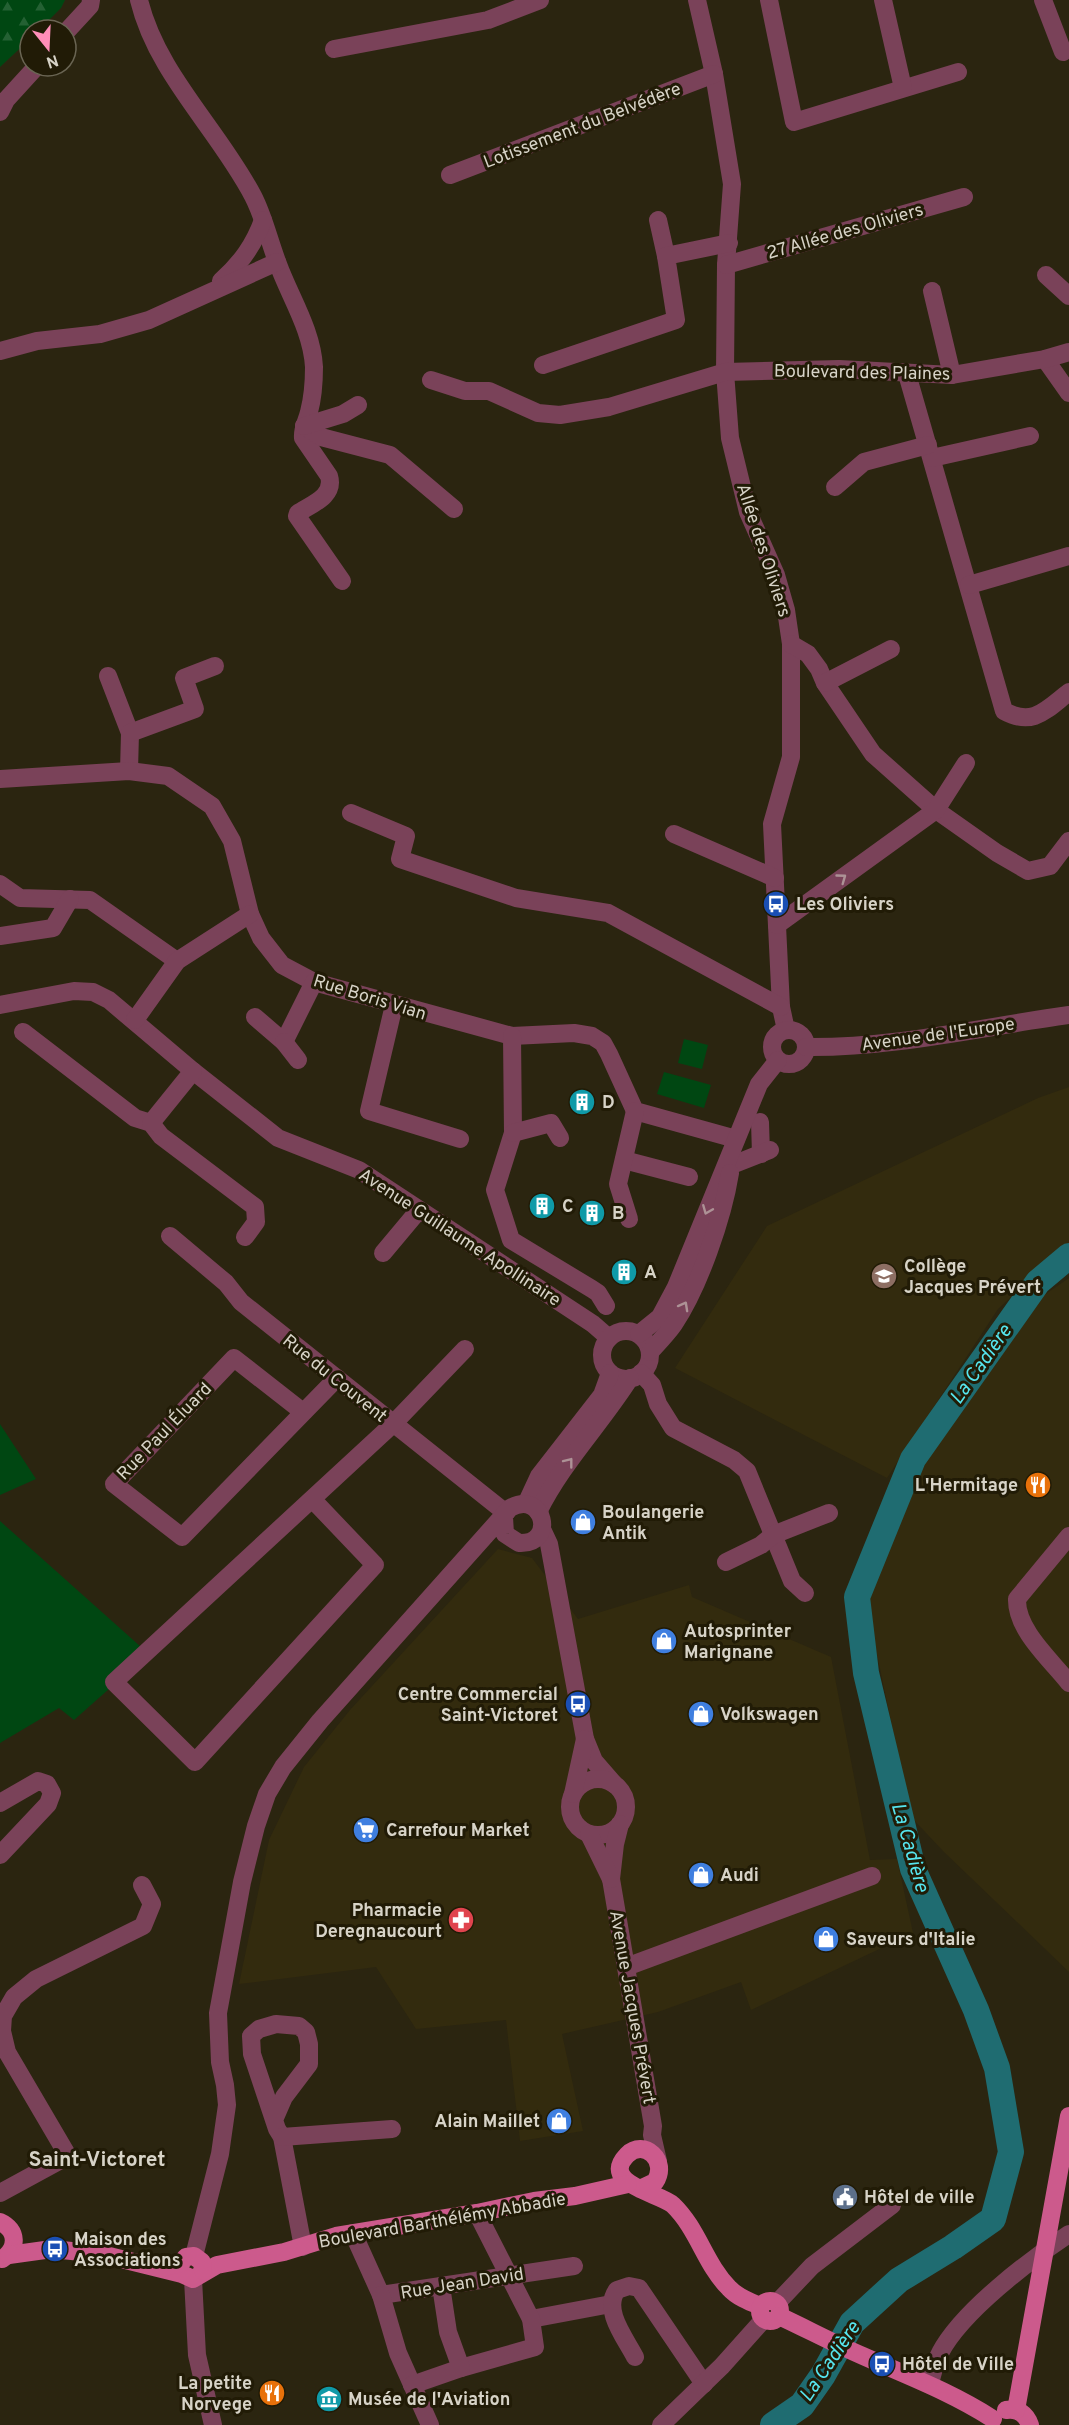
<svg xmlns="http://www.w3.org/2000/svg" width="1069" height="2425" viewBox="0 0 1069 2425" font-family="Overpass,sans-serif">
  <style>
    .built { fill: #332b0e }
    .green { fill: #004712 }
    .forest { fill: url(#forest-firs) }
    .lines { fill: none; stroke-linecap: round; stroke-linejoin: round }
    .river { stroke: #1f6c71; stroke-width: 26 }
    .minor { stroke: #7a4259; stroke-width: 18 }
    .major { stroke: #cc5a8c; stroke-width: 18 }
    .oneway { stroke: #ad9296 }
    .labels { text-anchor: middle; stroke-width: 6; stroke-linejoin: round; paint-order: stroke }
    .street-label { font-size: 18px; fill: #d7d3c7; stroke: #211b06 }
    .poi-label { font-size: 18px; font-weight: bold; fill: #d7d3c7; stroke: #211b06; text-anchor: start }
    .water-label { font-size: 20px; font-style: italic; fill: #56e5ee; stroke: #211b06 }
    .quarter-label { font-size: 21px; font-weight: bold; fill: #d7d3c7; stroke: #211b06 }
  </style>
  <defs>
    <pattern id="forest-firs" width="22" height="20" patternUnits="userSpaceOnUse" patternTransform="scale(1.5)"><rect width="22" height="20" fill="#004712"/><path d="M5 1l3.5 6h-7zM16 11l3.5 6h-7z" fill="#246133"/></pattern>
  </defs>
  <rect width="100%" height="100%" fill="#2b2510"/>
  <!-- built -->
  <g class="built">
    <path d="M1069 1087V1244L998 1309 887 1478 675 1368 767 1226 1038 1098Z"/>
    <path d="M1069 1278V1972L944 1852 911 1817 865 1597 920 1461 1021 1311Z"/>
    <path d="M498 1549 532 1558 578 1619 689 1585 692 1597 831 1657 870 1860 897 1859 913 1933 751 2010 741 1982 658 2012 562 2034 583 2131 520 2141 506 2020 416 2029 376 1967 239 1984 269 1840 304 1767 350 1710Z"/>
  </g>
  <!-- green -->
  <g class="green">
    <path d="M684 1039 708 1045 702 1069 678 1063Z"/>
    <path d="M664 1072 711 1085 704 1108 657 1094Z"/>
    <path d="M0 1424 36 1479 0 1495Z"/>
    <path d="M0 1521 141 1647 105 1683 109 1689 74 1720 59 1708 0 1743Z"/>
  </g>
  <!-- forest -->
  <path class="forest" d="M0 0H65L61 8 39 30H30V39L0 67Z"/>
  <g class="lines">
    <!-- river -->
    <path class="river" d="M773 2425 802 2405 823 2375 852 2323 899 2280 953 2247 993 2219 1011 2152 997 2068 976 2010 913 1869 866 1673 857 1597 913 1459 1038 1282 1069 1256"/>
    <!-- minor -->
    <g class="minor">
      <path d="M139 0C157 74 218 129 253 196 264 217 269 241 278 264 290 297 312 330 314 367 314 382 313 397 309 412 307 421 302 428 303 438L329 476C335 496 312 504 298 513L297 516 342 581"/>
      <path d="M697 0 714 74 732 184 726 265 725 372 730 438 748 512 776 575 786 610 791 644V757L772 824 781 1007 786 1030"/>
      <path d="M769 0 794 122 958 72"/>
      <path d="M883 0 903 88"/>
      <path d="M1043 0 1063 52"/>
      <path d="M66 32 90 6 91 0"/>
      <path d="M334 49 488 20 540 0"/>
      <path d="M0 112 6 100 37 66"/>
      <path d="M450 175 714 74"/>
      <path d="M658 220 666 256"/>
      <path d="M726 265 964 197"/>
      <path d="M1046 275 1069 296"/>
      <path d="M221 281C241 263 254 245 263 220"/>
      <path d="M932 291 952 375"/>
      <path d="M0 351 37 341 100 334 149 320 277 262"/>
      <path d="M1045 359 1069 393"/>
      <path d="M543 365 676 320 666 256 729 243"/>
      <path d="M907 374 1004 711C1033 727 1046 710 1069 692"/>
      <path d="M431 380 465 391H489L538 413 560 415 609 407 725 372 839 369 952 375 1045 359 1069 352"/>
      <path d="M304 426 321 437 390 455 454 509"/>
      <path d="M304 426 343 414 358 405"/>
      <path d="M932 458 1030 436"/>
      <path d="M835 487 864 462 928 445"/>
      <path d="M969 585 1069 556"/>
      <path d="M791 644 808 654 819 669 825 683 873 754 936 810 997 853 1028 871 1050 866 1069 841"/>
      <path d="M108 676 130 733 129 771"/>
      <path d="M825 683 891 649"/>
      <path d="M130 733 195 709 184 678 215 666"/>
      <path d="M0 779 129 771 168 776 212 806 232 841 250 914 261 938 282 965 314 982 512 1036 574 1033 592 1036 603 1043 609 1054 635 1111 736 1139"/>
      <path d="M351 813 406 836 400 859 516 898 608 913 781 1007"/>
      <path d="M674 834 775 878"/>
      <path d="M0 884 20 898 90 900 177 961"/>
      <path d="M777 925 936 810 966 763"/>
      <path d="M0 936 53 928 70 899"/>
      <path d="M0 1005 74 991 93 992 109 1000 193 1071 278 1138 359 1170 593 1324 609 1338"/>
      <path d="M394 1005 369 1111 460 1139"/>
      <path d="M255 1017 284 1042 314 982"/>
      <path d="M135 1020 177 961 250 914"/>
      <circle cx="789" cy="1047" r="17"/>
      <path d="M23 1032 135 1118 151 1123 161 1136 255 1207 256 1222 245 1237"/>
      <path d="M512 1036 513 1133 495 1190 511 1240 592 1289 598 1293 606 1306"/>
      <path d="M284 1042 298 1060"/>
      <path d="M806 1047C894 1048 982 1027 1069 1015"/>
      <path d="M760 1122 761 1154"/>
      <path d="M151 1123 193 1071"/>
      <path d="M513 1133 551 1123 560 1138"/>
      <path d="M624 1160 689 1177"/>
      <path d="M732 1165 770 1150"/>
      <path d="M629 1219 618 1184 635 1111"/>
      <path d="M170 1236 226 1283 241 1302 506 1513"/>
      <path d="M383 1253 419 1210"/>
      <circle cx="626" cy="1355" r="24"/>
      <path d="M639 1334 660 1317 676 1287 759 1084 778 1060"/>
      <path d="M650 1352C658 1343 667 1334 674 1324 699 1287 723 1217 730 1173"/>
      <path d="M641 1373 652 1385 658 1404 673 1428 734 1460 747 1471 792 1581 805 1593"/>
      <path d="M303 1412 234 1358 114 1484 182 1537 337 1378"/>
      <path d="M313 1500 375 1565 195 1762 114 1682 393 1424 465 1349"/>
      <path d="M526 1504 539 1476 602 1395 610 1373"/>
      <path d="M538 1512C562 1463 601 1424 630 1378"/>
      <path d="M542 1529 549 1544 585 1739 594 1761 614 1784"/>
      <path d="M1069 1536 1017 1599C1016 1630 1051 1660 1069 1683"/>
      <path d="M726 1562 761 1545 773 1535 829 1513"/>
      <circle cx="598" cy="1807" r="28"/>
      <path d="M573 1794 585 1739"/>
      <path d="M0 1803 38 1781 47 1784 52 1793 48 1804 0 1855"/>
      <path d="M620 1824 615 1844 611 1879 653 2126 652 2135 658 2161"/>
      <path d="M589 1834 611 1879"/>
      <path d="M626 1967 872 1876"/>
      <path d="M274 2120 284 2097 309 2064V2044L306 2032 299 2026 276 2024 259 2029 251 2036 252 2054 277 2129 282 2137 303 2247"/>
      <path d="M282 2137 392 2129"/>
      <path d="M0 2193 68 2156 7 2052 2 2031 3 2016 14 1997 36 1979 143 1926 152 1904 142 1885"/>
      <path d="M353 2233 381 2295 574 2266"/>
      <path d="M194 2256 220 2154 227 2105 225 2085 220 2062 218 2013 242 1882 256 1826 267 1794 283 1767 320 1721 510 1508C544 1489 557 1545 519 1543L505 1534 504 1517"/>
      <path d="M193 2279 197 2355 213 2425"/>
      <path d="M381 2295 398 2353 430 2425"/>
      <path d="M777 2303 812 2266 892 2205"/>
      <path d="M531 2319 611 2304"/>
      <path d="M635 2357C626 2339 602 2310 617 2290L629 2286 639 2288 704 2384"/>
      <path d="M461 2368 535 2347 531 2319 477 2213"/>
      <path d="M930 2383C933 2373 935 2362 940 2353 962 2311 1030 2260 1069 2234"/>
      <path d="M412 2385 461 2368 448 2332 441 2286"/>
      <path d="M661 2425 722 2366 764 2319"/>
    </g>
    <!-- major -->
    <g class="major">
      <path d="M640 2189 655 2182C669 2161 644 2138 627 2155 599 2184 660 2193 673 2205 698 2229 705 2264 729 2288 737 2297 750 2302 760 2306"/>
      <path d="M0 2222C18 2230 18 2249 2 2259"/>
      <path d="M9 2255 52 2249 101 2254 182 2274 193 2279 217 2265 284 2252 336 2236 477 2213 534 2201 575 2196 628 2184"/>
      <path d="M161 2268 181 2263 186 2257 194 2256 202 2262 203 2271"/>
      <circle cx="770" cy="2311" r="10"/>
      <path d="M779 2316C807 2329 835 2344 863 2356 908 2376 951 2392 993 2419"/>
      <path d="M1006 2410C1018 2408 1026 2414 1030 2425"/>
      <path d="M1016 2410 1069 2116"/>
    </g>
  </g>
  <!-- one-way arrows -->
  <defs><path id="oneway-chevron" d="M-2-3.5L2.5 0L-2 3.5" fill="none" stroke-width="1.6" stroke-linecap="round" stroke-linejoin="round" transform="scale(1.5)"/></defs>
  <g class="oneway">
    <use href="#oneway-chevron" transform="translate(842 878) rotate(-36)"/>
    <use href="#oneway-chevron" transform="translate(707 1210) rotate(112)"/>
    <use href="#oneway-chevron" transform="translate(684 1306) rotate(-61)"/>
    <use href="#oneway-chevron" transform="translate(569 1462) rotate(-52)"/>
  </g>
  <!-- icons -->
  <defs>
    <symbol id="bus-disc" viewBox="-11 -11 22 22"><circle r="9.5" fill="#1a4fb4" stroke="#211b06"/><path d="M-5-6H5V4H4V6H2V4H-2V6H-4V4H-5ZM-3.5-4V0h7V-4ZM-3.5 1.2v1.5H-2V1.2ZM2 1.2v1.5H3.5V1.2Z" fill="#fff"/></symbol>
    <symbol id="building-disc" viewBox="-11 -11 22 22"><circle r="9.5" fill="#0f9aa8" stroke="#211b06"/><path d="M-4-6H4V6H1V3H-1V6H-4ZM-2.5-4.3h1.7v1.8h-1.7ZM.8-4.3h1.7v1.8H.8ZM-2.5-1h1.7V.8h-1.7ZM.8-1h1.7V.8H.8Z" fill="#fff"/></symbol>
    <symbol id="school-disc" viewBox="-11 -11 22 22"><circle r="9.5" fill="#8d6e63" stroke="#211b06"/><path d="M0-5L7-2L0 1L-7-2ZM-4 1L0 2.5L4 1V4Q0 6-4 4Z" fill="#fff"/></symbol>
    <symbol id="restaurant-disc" viewBox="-11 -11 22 22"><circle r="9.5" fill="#e8710a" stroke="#211b06"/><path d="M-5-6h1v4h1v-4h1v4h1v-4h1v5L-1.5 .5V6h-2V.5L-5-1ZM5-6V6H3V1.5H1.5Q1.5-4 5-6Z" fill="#fff"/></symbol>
    <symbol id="shop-disc" viewBox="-11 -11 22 22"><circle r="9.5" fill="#3f7fe0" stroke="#211b06"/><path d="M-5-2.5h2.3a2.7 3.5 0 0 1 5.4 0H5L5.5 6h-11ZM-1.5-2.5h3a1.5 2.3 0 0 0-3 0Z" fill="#fff"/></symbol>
    <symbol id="supermarket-disc" viewBox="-11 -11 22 22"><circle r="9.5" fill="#3f7fe0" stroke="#211b06"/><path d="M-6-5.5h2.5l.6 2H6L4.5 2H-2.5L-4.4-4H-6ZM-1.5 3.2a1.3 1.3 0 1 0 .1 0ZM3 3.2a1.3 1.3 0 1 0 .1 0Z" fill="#fff"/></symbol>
    <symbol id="pharmacy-disc" viewBox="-11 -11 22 22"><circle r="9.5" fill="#e0444e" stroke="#211b06"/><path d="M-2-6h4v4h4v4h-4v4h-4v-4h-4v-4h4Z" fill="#fff"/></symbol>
    <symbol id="civic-disc" viewBox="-11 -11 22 22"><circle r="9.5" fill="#5c6f8a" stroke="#211b06"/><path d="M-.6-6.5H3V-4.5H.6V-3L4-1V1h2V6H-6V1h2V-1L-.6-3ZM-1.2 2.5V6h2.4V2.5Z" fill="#fff"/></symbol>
    <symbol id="museum-disc" viewBox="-11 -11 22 22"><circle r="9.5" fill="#0f9aa8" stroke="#211b06"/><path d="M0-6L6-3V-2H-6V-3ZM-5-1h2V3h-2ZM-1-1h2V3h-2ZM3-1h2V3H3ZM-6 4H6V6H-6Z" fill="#fff"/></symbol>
  </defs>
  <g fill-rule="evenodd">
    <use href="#bus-disc" x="761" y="889" width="30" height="30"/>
    <use href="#building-disc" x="567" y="1087" width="30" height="30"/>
    <use href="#building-disc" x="527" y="1191" width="30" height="30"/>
    <use href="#building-disc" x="577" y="1198" width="30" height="30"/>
    <use href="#building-disc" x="609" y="1257" width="30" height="30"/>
    <use href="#school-disc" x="869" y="1261" width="30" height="30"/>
    <use href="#restaurant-disc" x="1023" y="1470" width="30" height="30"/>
    <use href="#shop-disc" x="568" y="1507" width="30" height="30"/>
    <use href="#shop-disc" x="649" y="1626" width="30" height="30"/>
    <use href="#bus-disc" x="563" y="1689" width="30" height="30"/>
    <use href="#shop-disc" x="686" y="1699" width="30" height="30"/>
    <use href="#supermarket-disc" x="351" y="1815" width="30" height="30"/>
    <use href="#shop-disc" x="686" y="1860" width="30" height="30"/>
    <use href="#pharmacy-disc" x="446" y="1905" width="30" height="30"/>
    <use href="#shop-disc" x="811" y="1924" width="30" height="30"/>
    <use href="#shop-disc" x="544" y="2106" width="30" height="30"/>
    <use href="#civic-disc" x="830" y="2182" width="30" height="30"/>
    <use href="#bus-disc" x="40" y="2234" width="30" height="30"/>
    <use href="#bus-disc" x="867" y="2349" width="30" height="30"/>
    <use href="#restaurant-disc" x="257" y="2378" width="30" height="30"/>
    <use href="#museum-disc" x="314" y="2384" width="30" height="30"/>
  </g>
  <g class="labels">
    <!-- street labels -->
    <g class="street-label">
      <text transform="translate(582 125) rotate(-21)" y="6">Lotissement du Belvédère</text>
      <text transform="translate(845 231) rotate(-16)" y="6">27 Allée des Oliviers</text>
      <text transform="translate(862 372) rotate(1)" y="6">Boulevard des Plaines</text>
      <text transform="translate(764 550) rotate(72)" y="6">Allée des Oliviers</text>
      <text transform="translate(370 997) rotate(17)" y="6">Rue Boris Vian</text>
      <text transform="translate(938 1034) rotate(-8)" y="6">Avenue de l'Europe</text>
      <text transform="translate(460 1237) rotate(33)" y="6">Avenue Guillaume Apollinaire</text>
      <text transform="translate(335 1378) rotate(39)" y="6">Rue du Couvent</text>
      <text transform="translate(164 1431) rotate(-46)" y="6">Rue Paul Éluard</text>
      <text transform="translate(633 2007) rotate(80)" y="6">Avenue Jacques Prévert</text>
      <text transform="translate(442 2220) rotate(-10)" y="6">Boulevard Barthélémy Abbadie</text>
      <text transform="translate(462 2283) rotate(-9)" y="6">Rue Jean David</text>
    </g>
    <!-- poi labels -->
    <g class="poi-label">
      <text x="796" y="910">Les Oliviers</text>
      <text x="602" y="1108">D</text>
      <text x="562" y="1212">C</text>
      <text x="612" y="1219">B</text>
      <text x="904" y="1272">Collège<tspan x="904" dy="21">Jacques Prévert</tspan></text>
      <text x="644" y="1278">A</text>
      <text x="1018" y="1491" text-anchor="end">L'Hermitage</text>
      <text x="602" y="1518">Boulangerie<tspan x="602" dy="21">Antik</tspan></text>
      <text x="684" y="1637">Autosprinter<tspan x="684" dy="21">Marignane</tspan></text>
      <text x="558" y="1700" text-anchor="end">Centre Commercial<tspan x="558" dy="21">Saint-Victoret</tspan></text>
      <text x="720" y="1720">Volkswagen</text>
      <text x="386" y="1836">Carrefour Market</text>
      <text x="720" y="1881">Audi</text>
      <text x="442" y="1916" text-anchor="end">Pharmacie<tspan x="442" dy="21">Deregnaucourt</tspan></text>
      <text x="846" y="1945">Saveurs d'Italie</text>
      <text x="540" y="2127" text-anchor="end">Alain Maillet</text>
      <text x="864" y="2203">Hôtel de ville</text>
      <text x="74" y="2245">Maison des<tspan x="74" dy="21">Associations</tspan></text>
      <text x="902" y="2370">Hôtel de Ville</text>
      <text x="252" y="2389" text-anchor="end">La petite<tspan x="252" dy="21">Norvege</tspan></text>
      <text x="348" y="2405">Musée de l'Aviation</text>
    </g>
    <!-- water labels -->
    <g class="water-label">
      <text transform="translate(980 1364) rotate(-55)" y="7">La Cadière</text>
      <text transform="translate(911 1847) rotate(74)" y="7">La Cadière</text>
      <text transform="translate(829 2361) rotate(-56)" y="7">La Cadière</text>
    </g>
    <!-- quarter labels -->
    <g class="quarter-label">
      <text x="97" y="2166">Saint-Victoret</text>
    </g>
  </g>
  <!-- north arrow -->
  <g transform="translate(48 48) rotate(162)"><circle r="28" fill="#211b06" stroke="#6a6553" stroke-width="1.5"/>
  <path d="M0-4.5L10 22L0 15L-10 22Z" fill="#ff8eb9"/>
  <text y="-9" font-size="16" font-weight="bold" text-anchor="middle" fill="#d7d3c7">N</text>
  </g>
</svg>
